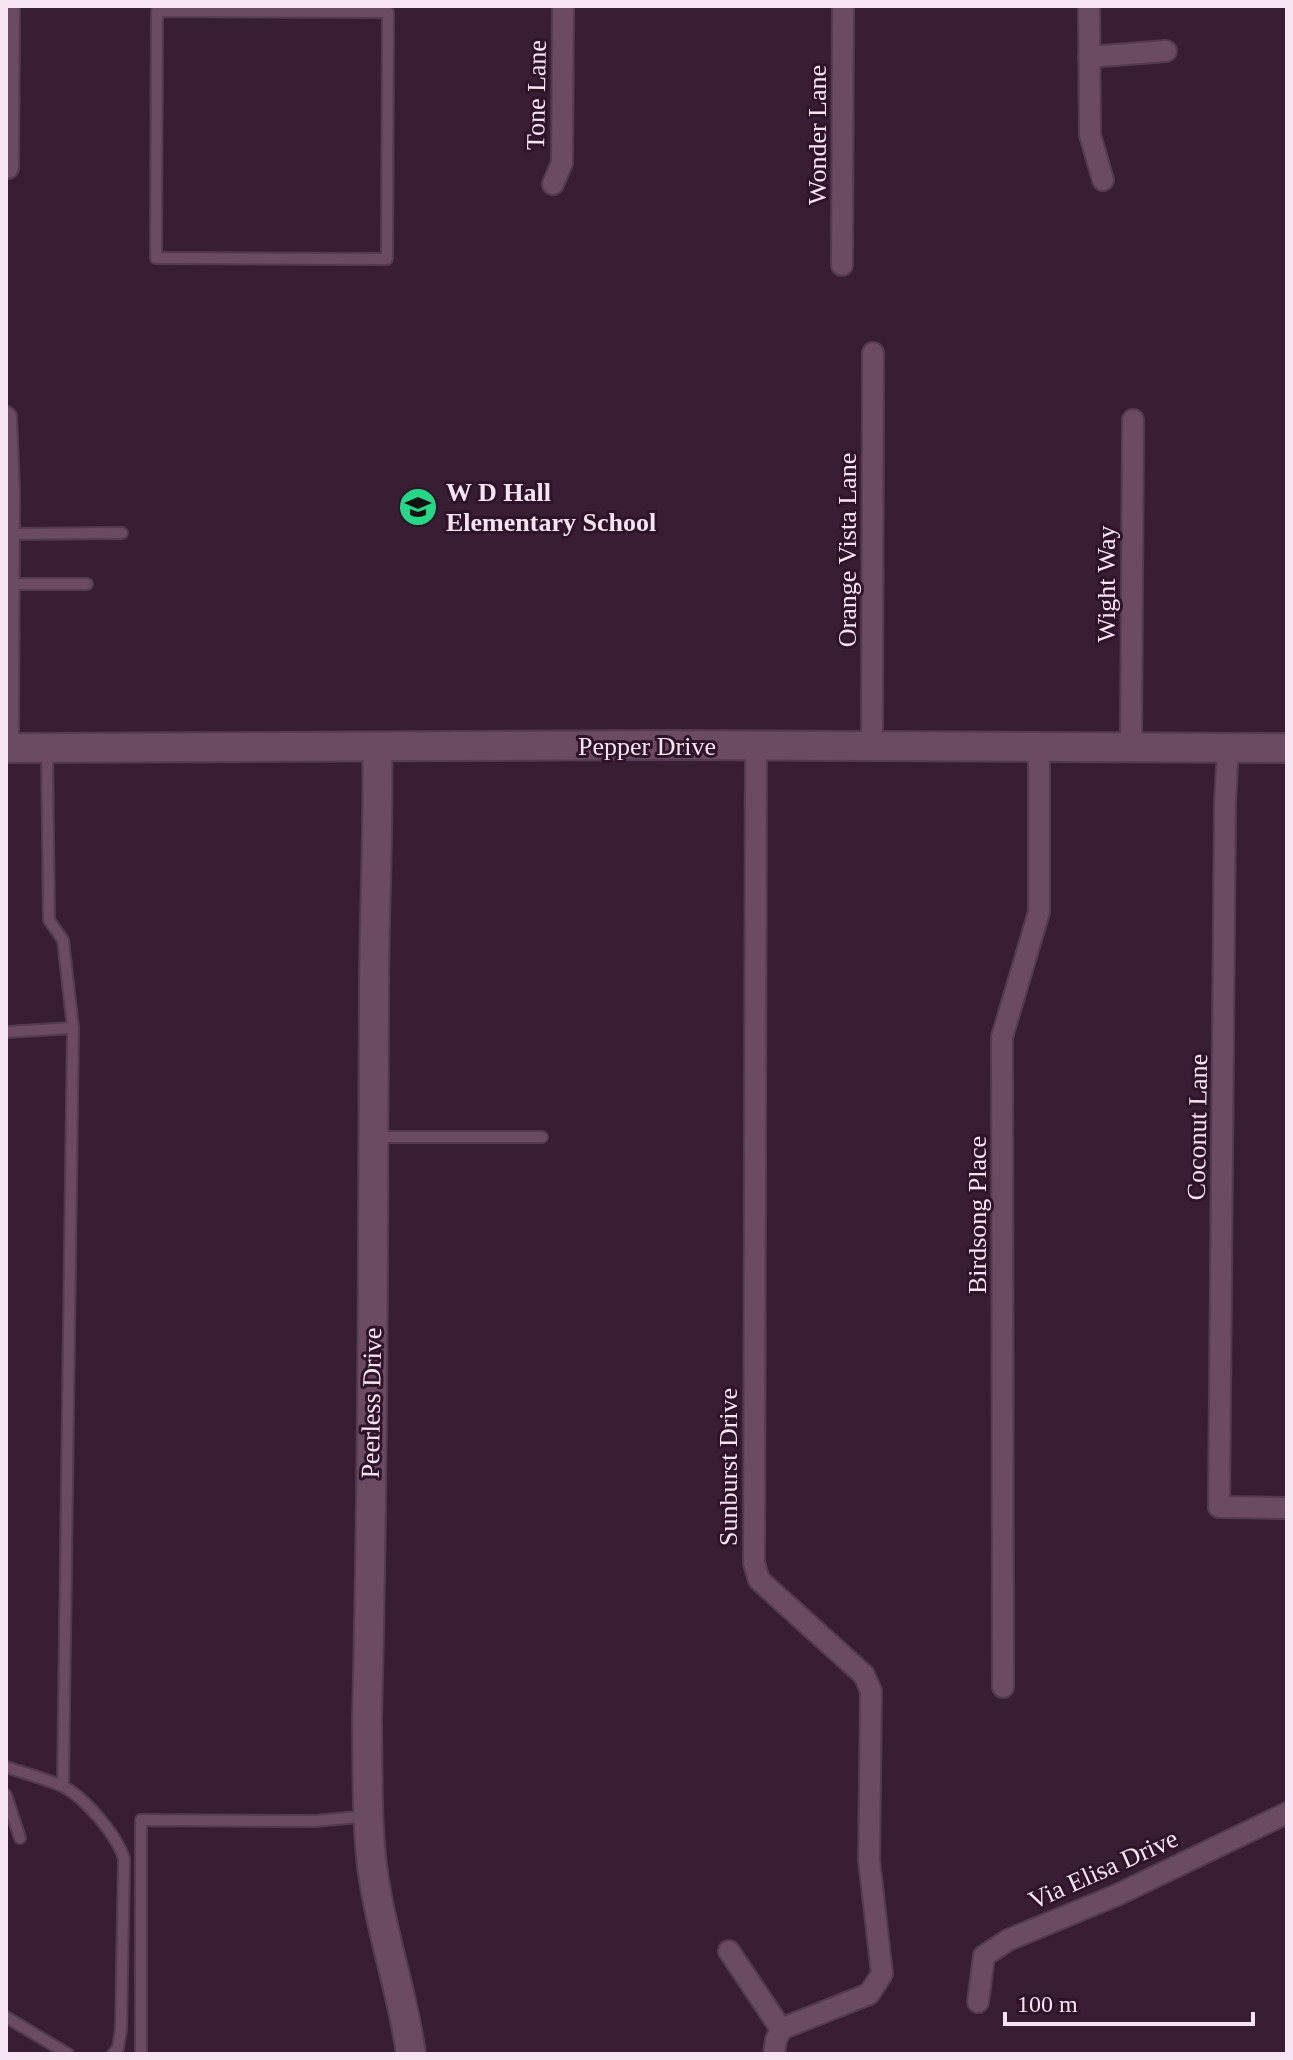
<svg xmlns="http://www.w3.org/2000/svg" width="1293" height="2060" viewBox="0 0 1293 2060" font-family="'Times New Roman',serif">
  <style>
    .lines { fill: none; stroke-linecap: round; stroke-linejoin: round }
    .lane-casing { stroke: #533b4e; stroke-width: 14 }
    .street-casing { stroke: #533b4e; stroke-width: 24 }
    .secondary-casing { stroke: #533b4e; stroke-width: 32 }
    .lane { stroke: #6b4b62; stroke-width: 10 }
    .street { stroke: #6b4b62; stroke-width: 20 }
    .secondary { stroke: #6b4b62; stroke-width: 28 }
    .labels { text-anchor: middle; stroke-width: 6; stroke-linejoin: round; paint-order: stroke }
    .street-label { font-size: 26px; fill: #f7e4f2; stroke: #2f1429 }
    .poi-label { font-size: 26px; font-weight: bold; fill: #f7e4f2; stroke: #2f1429; text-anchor: start }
  </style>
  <rect width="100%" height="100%" fill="#391e33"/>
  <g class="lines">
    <defs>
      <g id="lane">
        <path d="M157 11 388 12 387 259 156 258Z"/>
        <path d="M9 534 122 533"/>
        <path d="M8 584H87"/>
        <path d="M47 751 49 920 63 940 73 1028 63 1786"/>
        <path d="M6 1032 73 1028"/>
        <path d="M376 1137H542"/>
        <path d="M6 1767C24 1773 42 1778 60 1785 83 1795 117 1835 124 1859L121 2029 118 2048 113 2054"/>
        <path d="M6 1795 20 1838"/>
        <path d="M6 2017 68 2054"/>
        <path d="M141 2054V1820L316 1821 368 1816"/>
      </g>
      <g id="street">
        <path d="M1089 6 1090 135 1103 180"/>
        <path d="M1089 57 1166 51"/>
        <path d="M8 168 9 6"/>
        <path d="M553 184 562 163 563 6"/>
        <path d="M842 265 843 6"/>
        <path d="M6 417 9 491 8 748"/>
        <path d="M872 748 873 353"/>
        <path d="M1131 748 1133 420"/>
        <path d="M1228 748 1225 803 1219 1507 1287 1508"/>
        <path d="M1003 1687 1002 1037 1039 912V748"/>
        <path d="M729 1951 781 2029 869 1994 882 1974 869 1860 871 1691 864 1675 759 1580 754 1563 756 747"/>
        <path d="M978 2002 984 1956 1008 1940 1117 1895 1287 1813"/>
        <path d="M774 2054 776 2040 781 2029"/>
      </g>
      <g id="secondary">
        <path d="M6 748 677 745 1287 748"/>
        <path d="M377 748C379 830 374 912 374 995 373 1237 373 1478 367 1720 368 1771 366 1830 374 1880 383 1939 403 1995 411 2054"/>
      </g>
    </defs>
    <!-- lane casing -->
    <use href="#lane" class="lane-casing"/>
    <!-- street casing -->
    <use href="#street" class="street-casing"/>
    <!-- secondary casing -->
    <use href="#secondary" class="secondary-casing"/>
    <!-- lane -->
    <use href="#lane" class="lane"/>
    <!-- street -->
    <use href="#street" class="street"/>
    <!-- secondary -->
    <use href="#secondary" class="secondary"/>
  </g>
  <!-- icons -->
  <defs>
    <symbol id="school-disc" viewBox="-11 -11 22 22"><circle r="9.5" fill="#26d886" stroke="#2f1429"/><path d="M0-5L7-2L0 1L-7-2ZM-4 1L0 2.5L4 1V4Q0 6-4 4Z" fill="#111"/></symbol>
  </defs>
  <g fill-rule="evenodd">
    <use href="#school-disc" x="396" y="485" width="44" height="44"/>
  </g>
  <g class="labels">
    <!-- street labels -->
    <g class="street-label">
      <text transform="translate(536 95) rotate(-89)" y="9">Tone Lane</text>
      <text transform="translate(817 135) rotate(-90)" y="9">Wonder Lane</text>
      <text transform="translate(847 550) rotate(-90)" y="9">Orange Vista Lane</text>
      <text transform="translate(1106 584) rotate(-90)" y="9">Wight Way</text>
      <text x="647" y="755">Pepper Drive</text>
      <text transform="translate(1197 1127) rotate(-89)" y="9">Coconut Lane</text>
      <text transform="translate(977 1215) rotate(-90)" y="9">Birdsong Place</text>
      <text transform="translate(371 1403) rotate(-89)" y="9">Peerless Drive</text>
      <text transform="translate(728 1467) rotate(-90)" y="9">Sunburst Drive</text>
      <text transform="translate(1103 1869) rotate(-24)" y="9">Via Elisa Drive</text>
    </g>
    <!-- poi labels -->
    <g class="poi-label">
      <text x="446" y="501">W D Hall<tspan x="446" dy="30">Elementary School</tspan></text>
    </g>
  </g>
  <!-- border -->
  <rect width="1293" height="2060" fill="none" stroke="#f7e4f2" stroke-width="16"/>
  <!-- scale -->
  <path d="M1005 2012v12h248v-12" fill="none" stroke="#f7e4f2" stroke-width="4"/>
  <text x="1017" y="2012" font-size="24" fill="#f7e4f2" stroke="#2f1429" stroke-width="6" paint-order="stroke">100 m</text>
</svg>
